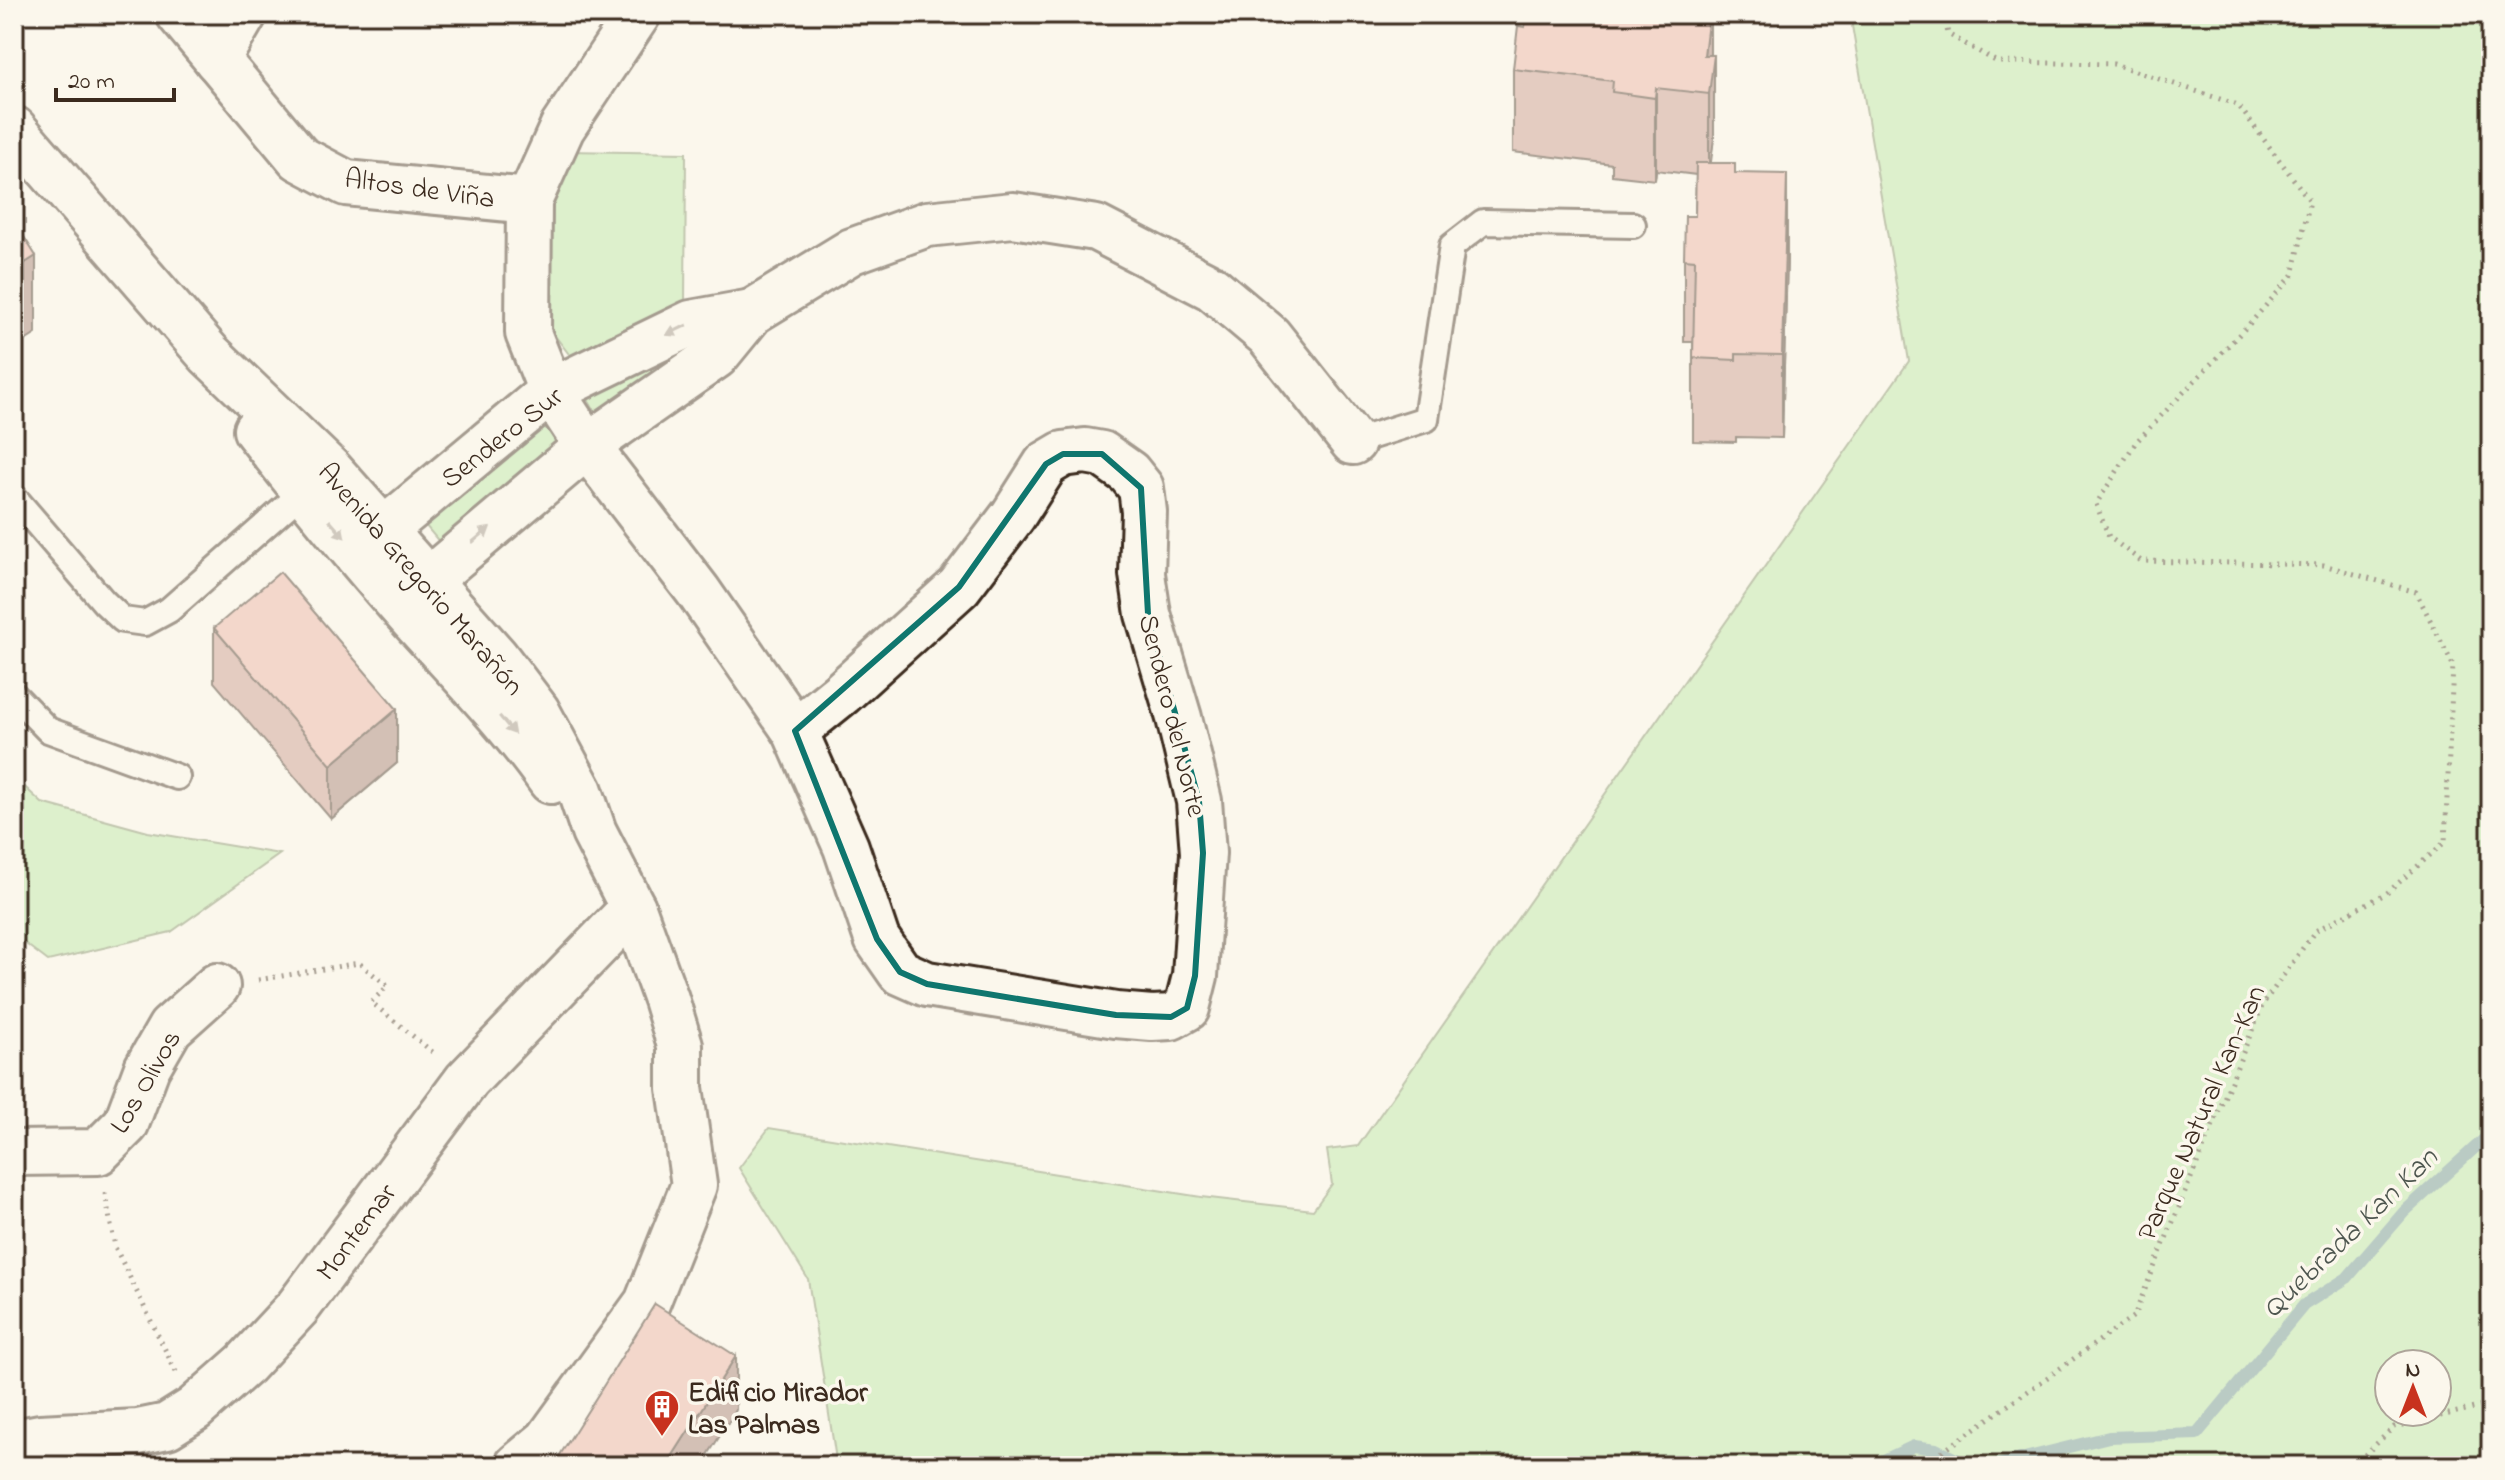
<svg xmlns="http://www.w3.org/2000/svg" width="2505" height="1480" viewBox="0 0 2505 1480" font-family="'Indie Flower',sans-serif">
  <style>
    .green { fill: #b9e7a5; stroke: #7a8862; stroke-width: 2; fill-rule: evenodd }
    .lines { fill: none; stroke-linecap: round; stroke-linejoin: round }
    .stream { stroke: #6a9493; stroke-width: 12 }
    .service-casing { stroke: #3b2a1e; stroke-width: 30 }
    .minor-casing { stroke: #3b2a1e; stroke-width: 50 }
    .tertiary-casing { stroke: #3b2a1e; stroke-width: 50 }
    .path { stroke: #3b2a1e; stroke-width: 5; stroke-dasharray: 2 6; stroke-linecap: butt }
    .service { stroke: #fbf7ec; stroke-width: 24 }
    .minor { stroke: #fbf7ec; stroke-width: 44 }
    .tertiary { stroke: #fbf7ec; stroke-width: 44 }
    .wall { fill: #c8978c; stroke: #3b2a1e; stroke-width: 2 }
    .shaded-wall { fill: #a37b72; stroke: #3b2a1e; stroke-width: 2 }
    .building { fill: #e9b0a3; stroke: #3b2a1e; stroke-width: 2 }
    .oneway { fill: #9b9085 }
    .marked { fill: none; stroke: #0f766e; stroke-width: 6; stroke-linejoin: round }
    .labels { text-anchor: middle; stroke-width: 7; stroke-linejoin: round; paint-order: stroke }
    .street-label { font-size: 28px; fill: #3b2a1e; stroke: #fbf7ec }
    .poi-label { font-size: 28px; font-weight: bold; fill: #3b2a1e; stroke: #fbf7ec; text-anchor: start }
    .water-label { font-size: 30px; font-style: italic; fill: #4e564f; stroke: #fbf7ec }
  </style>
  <rect width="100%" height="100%" fill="#fbf7ec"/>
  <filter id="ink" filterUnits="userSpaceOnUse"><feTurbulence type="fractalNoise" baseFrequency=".0125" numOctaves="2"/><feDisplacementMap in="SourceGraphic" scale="16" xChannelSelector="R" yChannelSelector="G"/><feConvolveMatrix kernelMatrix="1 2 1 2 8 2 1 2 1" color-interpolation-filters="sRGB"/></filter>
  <g filter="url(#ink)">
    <!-- green -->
    <g class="green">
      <path d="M1850 14H2491V1466H837L808 1279 739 1168 769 1128 1201 1197 1313 1210 1332 1184 1327 1150 1358 1146 1909 361ZM2437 1364V1412H2389V1364Z"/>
      <path d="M566 151 686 153 685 306 572 358 552 332 547 264 548 184Z"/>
      <path d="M704 340 598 417 587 398Z"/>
      <path d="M542 425 561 442 441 544 425 525V515Z"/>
      <path d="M14 777 42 803 148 832 280 854 171 932 48 961 14 935Z"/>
    </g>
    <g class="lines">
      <!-- stream -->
      <g class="stream">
        <path d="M1871 1466 1914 1446 1936 1449 1970 1466"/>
        <path d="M1992 1466 2109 1437 2197 1434 2304 1305 2347 1278 2404 1212 2491 1133"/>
      </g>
      <defs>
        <g id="service">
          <path d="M1353 442 1426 419 1452 246 1483 222 1633 225"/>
          <path d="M14 497 104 602 123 620 145 623 169 610 304 491"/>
          <path d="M14 695 48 730 177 777"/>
        </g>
        <g id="minor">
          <path d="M179 14 299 158 346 183 529 201"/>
          <path d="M638 14 562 128 529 201 528 333 551 391 587 446 698 591 795 731"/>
          <path d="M217 60 244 14"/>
          <path d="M1085 451 1102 454 1129 473 1141 488 1144 512 1142 574 1148 614 1179 718 1199 801 1203 853 1195 976 1187 1008 1171 1017 1152 1018 1116 1015 927 984 900 972 877 939 846 847 795 731 842 693 959 587 1013 516 1046 464 1063 454Z"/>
          <path d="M365 563 384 530 551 391 691 323 752 312"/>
          <path d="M400 604 587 446 716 356 752 312 852 251 927 224 1013 215 1096 228 1212 288 1269 336 1353 442"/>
          <path d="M14 1153 98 1152 126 1124 147 1068 170 1028 217 986"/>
          <path d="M14 1442 40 1437 138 1432 167 1426 194 1409 245 1364 298 1307 467 1080 633 908"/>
        </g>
        <g id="tertiary">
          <path d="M14 129 209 354 331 471 496 657 537 711 580 791 594 832 633 908 666 999 680 1045V1088L694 1185 647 1303 548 1440 517 1466"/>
          <path d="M256 430C306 494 358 558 412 619 460 672 510 723 551 781"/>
        </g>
      </defs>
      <!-- service casing -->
      <use href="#service" class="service-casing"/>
      <!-- minor casing -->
      <use href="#minor" class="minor-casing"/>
      <!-- tertiary casing -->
      <use href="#tertiary" class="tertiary-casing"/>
      <!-- path -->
      <g class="path">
        <path d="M258 980 359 963 388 986 371 1002 435 1054"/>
        <path d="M105 1193 115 1247 176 1372"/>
        <path d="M1939 1466 1937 1458 1942 1452 2134 1316 2263 1004 2315 931 2387 893 2445 842 2453 665 2416 592 2324 565 2141 561 2109 537 2096 504 2136 442 2252 321 2293 275 2310 201 2238 105 2114 64 1997 62 1948 34 1944 14"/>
        <path d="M2353 1466 2394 1427 2491 1404"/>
      </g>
      <!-- service -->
      <use href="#service" class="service"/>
      <!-- minor -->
      <use href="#minor" class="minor"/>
      <!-- tertiary -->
      <use href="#tertiary" class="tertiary"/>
    </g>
    <!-- wall -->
    <g class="wall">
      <path d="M1710 14V55L1714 138 1710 163 1735 173 1787 257 1782 438 1736 437V442L1693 441V342H1684V259L1695 216 1696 175 1656 170 1655 180 1612 175V164L1513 152V69L1525 27Z"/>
      <path d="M214 628 397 763 331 819 214 682Z"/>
    </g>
    <!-- shaded-wall -->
    <g class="shaded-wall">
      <path d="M1709 14H1710V81L1714 55V138L1709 177V94L1704 55Z"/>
      <path d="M1656 88V170L1655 180V98Z"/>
      <path d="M1787 174V257L1782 438V355Z"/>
      <path d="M36 256V334L14 348V270Z"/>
      <path d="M397 709V763L331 819V765Z"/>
      <path d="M736 1356V1410L701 1466H666Z"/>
    </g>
    <!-- building -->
    <g class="building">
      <path d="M1526 14H1709L1704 55H1714L1709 94 1656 88 1655 98 1612 92 1613 81 1513 69 1518 26 1525 27Z"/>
      <path d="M1696 163H1735V173L1787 174 1782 355 1736 354V360L1693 358 1695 260 1684 259 1685 216H1695Z"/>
      <path d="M14 221 36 256 14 270Z"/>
      <path d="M280 572 397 709 331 765 214 628Z"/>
      <path d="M655 1304 736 1356 666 1466H553Z"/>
    </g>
    <!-- one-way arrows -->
    <defs><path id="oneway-solid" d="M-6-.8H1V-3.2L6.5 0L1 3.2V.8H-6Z" transform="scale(2)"/></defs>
    <g class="oneway">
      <use href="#oneway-solid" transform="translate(677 330) rotate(154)"/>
      <use href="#oneway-solid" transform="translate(337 529) rotate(49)"/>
      <use href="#oneway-solid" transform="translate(481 535) rotate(-40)"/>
      <use href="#oneway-solid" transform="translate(507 725) rotate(50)"/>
    </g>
  </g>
  <!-- marked area -->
  <path d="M0 0H2505V1480H0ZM1063 454H1102L1141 488 1148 614 1199 801 1203 853 1195 976 1187 1008 1171 1017 1116 1015 927 984 900 972 877 939 795 731 959 587 1046 464Z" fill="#fbf7ec" fill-opacity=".55" fill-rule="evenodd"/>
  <path class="marked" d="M1063 454H1102L1141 488 1148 614 1199 801 1203 853 1195 976 1187 1008 1171 1017 1116 1015 927 984 900 972 877 939 795 731 959 587 1046 464Z"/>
  <!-- icons -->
  <defs>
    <symbol id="building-pin" viewBox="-11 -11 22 30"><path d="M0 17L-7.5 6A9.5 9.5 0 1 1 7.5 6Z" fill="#c8321e" stroke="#fbf7ec"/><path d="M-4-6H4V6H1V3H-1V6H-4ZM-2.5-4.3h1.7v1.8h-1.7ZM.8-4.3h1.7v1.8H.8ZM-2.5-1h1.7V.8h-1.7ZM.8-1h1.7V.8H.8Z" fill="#fff"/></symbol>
  </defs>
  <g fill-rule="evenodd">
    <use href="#building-pin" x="642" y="1387" width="40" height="54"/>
  </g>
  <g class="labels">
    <!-- street labels -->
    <g class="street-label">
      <text transform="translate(420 187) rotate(8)" y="10">Altos de Viña</text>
      <text transform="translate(501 436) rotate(-38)" y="10">Sendero Sur</text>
      <text transform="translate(422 578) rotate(49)" y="10">Avenida Gregorio Marañón</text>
      <text transform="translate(1174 715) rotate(76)" y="10">Sendero del Norte</text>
      <text transform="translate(144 1081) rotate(-60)" y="10">Los Olivos</text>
      <text transform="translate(2200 1112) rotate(-66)" y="10">Parque Natural Kan-Kan</text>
      <text transform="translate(355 1231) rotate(-53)" y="10">Montemar</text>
    </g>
    <!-- poi labels -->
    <g class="poi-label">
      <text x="688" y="1401">Edificio Mirador<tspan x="688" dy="32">Las Palmas</tspan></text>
    </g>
    <!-- water labels -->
    <g class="water-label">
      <text transform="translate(2349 1232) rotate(-44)" y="10">Quebrada Kan Kan</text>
    </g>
  </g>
  <!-- margin -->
  <rect width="2505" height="1480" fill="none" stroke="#fbf7ec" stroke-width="48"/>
  <rect x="24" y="24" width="2457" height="1432" fill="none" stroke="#3b2a1e" stroke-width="3" filter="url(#ink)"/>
  <!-- north arrow -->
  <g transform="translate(2413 1388)"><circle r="38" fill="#fbf7ec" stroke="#aea59a" stroke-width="2"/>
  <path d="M0-6L14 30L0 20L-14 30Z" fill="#c8321e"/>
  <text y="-12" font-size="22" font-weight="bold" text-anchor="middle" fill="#3b2a1e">N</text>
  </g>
  <!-- scale -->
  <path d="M56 88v12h118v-12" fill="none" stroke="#3b2a1e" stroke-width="4"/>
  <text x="68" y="88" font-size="24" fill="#3b2a1e" stroke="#fbf7ec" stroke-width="6" paint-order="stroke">20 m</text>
</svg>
